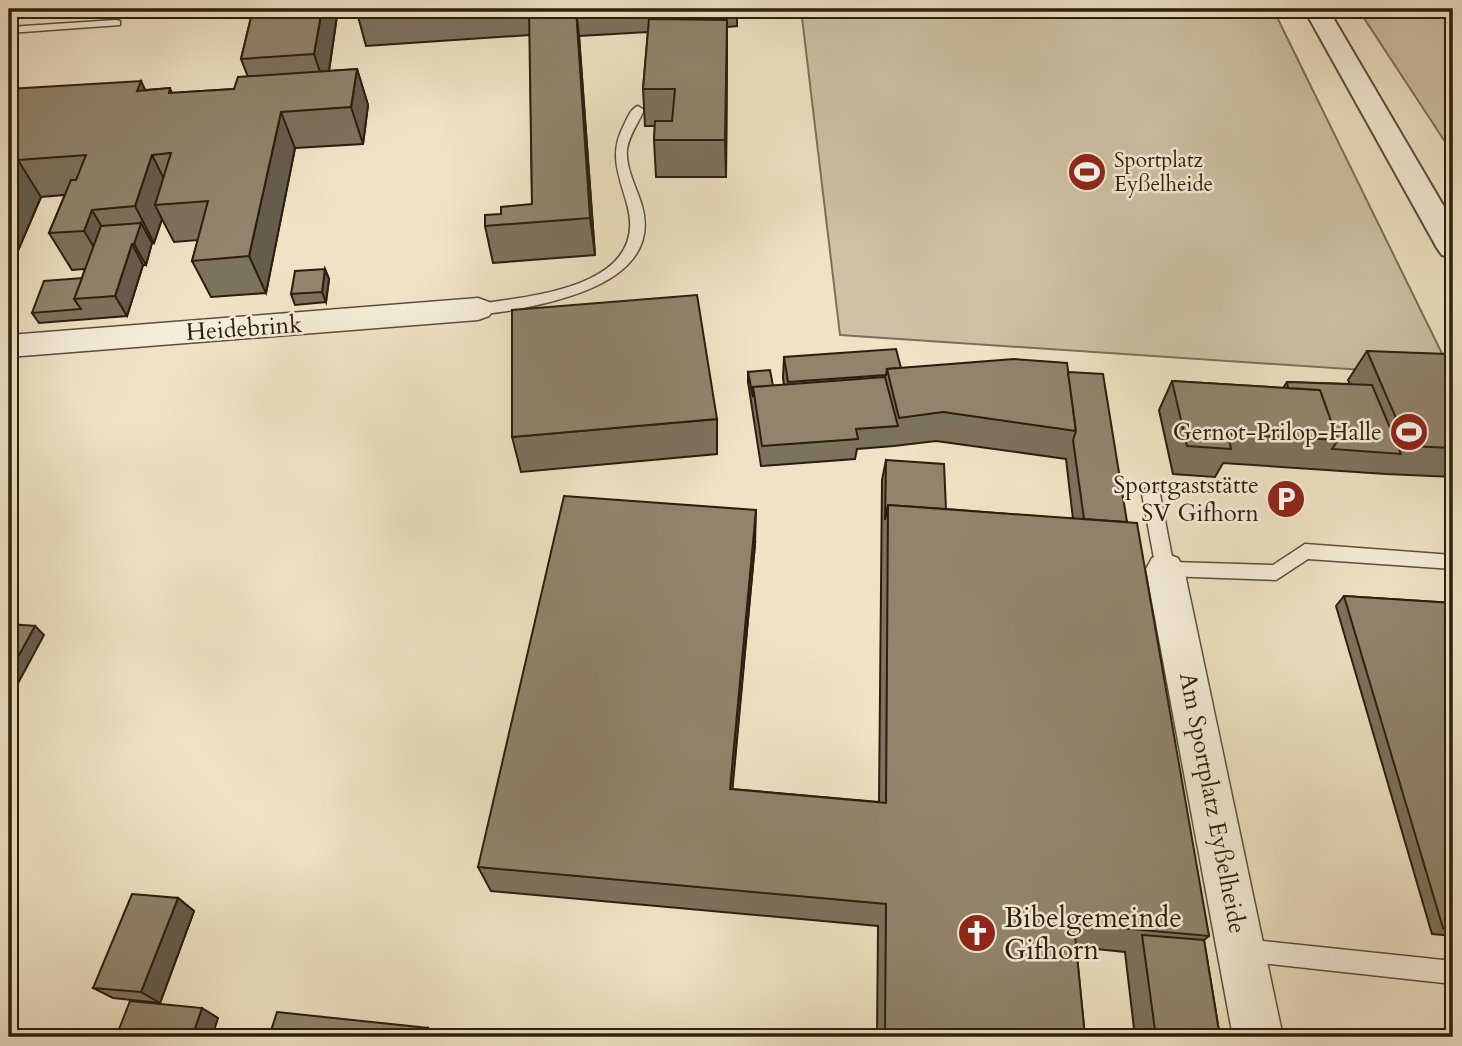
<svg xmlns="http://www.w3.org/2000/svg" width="1462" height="1046" viewBox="0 0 1462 1046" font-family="Cardo,serif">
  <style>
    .green { fill: #cec2a6; stroke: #7c705a; stroke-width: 2 }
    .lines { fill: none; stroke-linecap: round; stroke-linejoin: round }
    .service-casing { stroke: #5c4f3b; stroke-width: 3 }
    .minor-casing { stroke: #5c4f3b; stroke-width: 3 }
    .tertiary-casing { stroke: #5c4f3b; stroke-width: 4 }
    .service { fill: #f5edd9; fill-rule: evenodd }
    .minor { fill: #f5edd9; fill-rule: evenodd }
    .tertiary { fill: #f5edd9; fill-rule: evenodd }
    .wall { fill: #7d725e; stroke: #2b1e0d; stroke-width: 2 }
    .shaded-wall { fill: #665c4c; stroke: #2b1e0d; stroke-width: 2 }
    .building { fill: #91846d; stroke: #2b1e0d; stroke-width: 2 }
    .labels { text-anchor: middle; stroke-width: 5; stroke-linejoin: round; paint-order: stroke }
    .far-poi-label { font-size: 21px; fill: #2b1e0d; stroke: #f5edd9; text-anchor: start }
    .street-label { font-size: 24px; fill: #2b1e0d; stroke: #f5edd9 }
    .poi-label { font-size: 24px; fill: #2b1e0d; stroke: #f5edd9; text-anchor: end }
    .near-poi-label { font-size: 28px; fill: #2b1e0d; stroke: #f5edd9; text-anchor: start }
  </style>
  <rect width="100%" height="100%" fill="#efe3c5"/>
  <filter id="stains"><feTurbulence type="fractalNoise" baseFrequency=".00286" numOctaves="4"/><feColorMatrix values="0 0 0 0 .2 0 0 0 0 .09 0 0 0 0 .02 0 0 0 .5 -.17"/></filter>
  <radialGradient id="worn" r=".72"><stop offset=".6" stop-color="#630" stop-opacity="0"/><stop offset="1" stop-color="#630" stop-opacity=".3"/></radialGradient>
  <!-- green -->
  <g class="green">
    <path d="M801 9H1273L1453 376 840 335Z"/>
    <path d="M1358 9H1453V154Z"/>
  </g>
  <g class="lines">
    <defs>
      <g id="service">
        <path d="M116 20 120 21V25L9 33V27Z"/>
        <path d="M638 106 644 110C639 122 629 135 627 149 625 168 637 188 642 206 658 263 601 288 557 300 540 305 487 317 473 313L471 309 478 304C532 296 651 287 627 204 619 175 609 155 623 127 627 119 630 109 638 106Z"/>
        <path d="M1151 487 1157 489 1160 494 1173 562 1273 565 1305 544 1453 555V569L1308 559 1276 580 1165 576 1159 574 1156 569 1142 494 1145 489Z"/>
        <path d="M1243 939 1453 961V984L1243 961 1235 958 1232 950 1235 942Z"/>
      </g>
      <g id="minor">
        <path d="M478 298 489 302 494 309 489 316 478 320 9 357V335Z"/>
        <path d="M1165 553 1178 558 1184 569 1283 1037H1233L1146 569 1152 558Z"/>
      </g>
      <path id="tertiary" d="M1304 9H1328L1453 222V258L1442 255 1437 248Z"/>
    </defs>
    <!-- service casing -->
    <use href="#service" class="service-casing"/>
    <!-- minor casing -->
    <use href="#minor" class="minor-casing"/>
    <!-- tertiary casing -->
    <use href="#tertiary" class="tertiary-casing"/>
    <!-- service -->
    <use href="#service" class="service"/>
    <!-- minor -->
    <use href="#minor" class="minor"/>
    <!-- tertiary -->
    <use href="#tertiary" class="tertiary"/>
  </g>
  <!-- wall -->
  <g class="wall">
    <path d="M9 9H89L9 14Z"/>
    <path d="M253 9H338L329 71 357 69 368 105 363 144 295 148 266 293 211 297 192 261 198 240 174 242 162 219 154 243H152L146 265H143L127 316 39 323 32 313 82 278 85 269 72 270 49 233 65 195 41 197 17 253 9 254V89L145 90 170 88 172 93 234 89 248 77 241 59Z"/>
    <path d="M356 9H737V26L727 27 726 177H656L654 140 655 126H645L643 89 648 32 579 36 595 255 493 263 485 226 532 204 530 35 366 46Z"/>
    <path d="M325 269 329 279 326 302 295 305 291 294Z"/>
    <path d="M1367 351 1453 367V477L1386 474 1223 463 1215 477 1173 474 1159 410 1172 381 1283 388 1287 382 1350 384 1348 380Z"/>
    <path d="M784 357 901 368 1068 372 1127 522 1209 936 1204 940 1220 1037H1135L1125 952 1076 947 1085 1037H877L878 926 491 891 478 867 755 544 732 789 879 802 882 480 886 460 946 509 1073 519 1066 459 936 441 894 446 857 449 855 459 761 466 748 382V372L773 386 784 385 783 378Z"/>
    <path d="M717 419V454L521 472 512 437Z"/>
    <path d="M1453 577V936L1432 934 1336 606 1344 596 1453 603 1446 585Z"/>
    <path d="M178 898 194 911 160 1003 113 998 93 988Z"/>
  </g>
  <!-- shaded-wall -->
  <g class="shaded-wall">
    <path d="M322 9H338L326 90 314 54Z"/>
    <path d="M576 9 579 36 595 255 590 218Z"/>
    <path d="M727 20V55L726 177 725 140Z"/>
    <path d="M357 69 368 105 363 144 351 107Z"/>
    <path d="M141 81 158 117 137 91Z"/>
    <path d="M281 112 295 148 266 293 249 256Z"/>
    <path d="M152 155 170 191 155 205 162 219 154 243 135 206Z"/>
    <path d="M18 160 41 197 17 253 9 241V181Z"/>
    <path d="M92 210 113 246 106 267 84 231Z"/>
    <path d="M141 223 152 243 146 265 134 244Z"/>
    <path d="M132 244 143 265 127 316 115 296Z"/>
    <path d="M325 269 329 279 326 302 322 292Z"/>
    <path d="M756 510 755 544 730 816V789Z"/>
    <path d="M35 626 44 635 9 700V673Z"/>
    <path d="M178 898 194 911 160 1003 141 992Z"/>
    <path d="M202 1008 218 1018 212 1037H192Z"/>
    <path d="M428 1028 437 1037H426Z"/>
  </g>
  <!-- building -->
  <g class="building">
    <path d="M253 9H322L314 54 241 59Z"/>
    <path d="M529 9H576L590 218 485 226V215L501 214V207L532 204Z"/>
    <path d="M649 19 727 20 725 140H654L655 121H672L675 89H643Z"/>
    <path d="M357 69 351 107 281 112 249 256 192 261 208 201 155 205 171 153 152 155 135 206 92 210 84 231 49 233 71 180H76L86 155 18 160 9 181V89L141 81 137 91 170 88 169 93 234 89 238 77Z"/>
    <path d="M141 223 134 244H132L115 296 74 299 101 226Z"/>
    <path d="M325 269 322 292 291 294 295 271Z"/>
    <path d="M82 278 74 299 81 309 32 313 44 281Z"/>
    <path d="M697 295 717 419 512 437V310Z"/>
    <path d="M896 349 901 368 887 369 886 375 788 382 784 357Z"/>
    <path d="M1367 351 1447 354 1453 367V448L1408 446Z"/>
    <path d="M1014 359 1067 363 1076 431 943 412 899 418 887 369Z"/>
    <path d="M770 370 773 386 753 387V397L748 372Z"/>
    <path d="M1068 372 1103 374 1127 522 1084 519 1073 440 1076 431Z"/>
    <path d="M885 377 898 426 856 429 858 439 762 446 753 387Z"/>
    <path d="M1172 381 1320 390 1338 440 1228 434 1231 449 1187 446Z"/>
    <path d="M1287 382 1372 385 1401 454 1332 449 1338 440 1320 390 1288 388Z"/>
    <path d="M886 460 944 464 946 509 888 505 885 520Z"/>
    <path d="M564 496 756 510 730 789 886 803 888 505 1137 523 1209 936 1074 924 1085 1037H885L886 904 478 867Z"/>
    <path d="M1344 596 1453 603V929L1443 928Z"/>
    <path d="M9 624 35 626 9 673Z"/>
    <path d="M132 894 178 898 141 992 93 988Z"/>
    <path d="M1142 935 1204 940 1220 1037H1156Z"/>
    <path d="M130 1001 202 1008 192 1037H116Z"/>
    <path d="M277 1012 428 1028 426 1037H269Z"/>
  </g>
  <!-- icons -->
  <defs>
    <symbol id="stadium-disc" viewBox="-11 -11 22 22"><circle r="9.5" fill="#8f2418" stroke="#f5edd9"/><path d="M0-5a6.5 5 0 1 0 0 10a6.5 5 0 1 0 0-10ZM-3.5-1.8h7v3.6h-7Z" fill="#fff"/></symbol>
    <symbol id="parking-disc" viewBox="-11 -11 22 22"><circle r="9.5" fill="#8f2418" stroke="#f5edd9"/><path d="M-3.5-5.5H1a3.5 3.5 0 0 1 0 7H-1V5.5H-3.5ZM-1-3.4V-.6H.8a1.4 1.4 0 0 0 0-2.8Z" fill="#fff"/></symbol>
    <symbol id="church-disc" viewBox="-11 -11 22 22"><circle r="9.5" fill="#8f2418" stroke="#f5edd9"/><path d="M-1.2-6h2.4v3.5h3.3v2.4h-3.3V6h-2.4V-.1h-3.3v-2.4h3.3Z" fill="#fff"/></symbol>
  </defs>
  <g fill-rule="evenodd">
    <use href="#stadium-disc" x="1065" y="150" width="44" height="44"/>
    <use href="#stadium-disc" x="1387" y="410" width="44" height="44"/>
    <use href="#parking-disc" x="1264" y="477" width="44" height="44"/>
    <use href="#church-disc" x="955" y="911" width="44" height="44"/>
  </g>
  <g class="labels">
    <!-- far-poi labels -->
    <g class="far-poi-label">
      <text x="1114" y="167">Sportplatz<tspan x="1114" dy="24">Eyßelheide</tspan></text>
    </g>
    <!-- street labels -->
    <g class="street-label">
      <text transform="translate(244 328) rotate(-4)" y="8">Heidebrink</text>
      <text transform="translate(1213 803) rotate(79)" y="8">Am Sportplatz Eyßelheide</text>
    </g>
    <!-- poi labels -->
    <g class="poi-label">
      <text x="1382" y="440">Gernot-Prilop-Halle</text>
      <text x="1259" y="493">Sportgaststätte<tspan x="1259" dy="28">SV Gifhorn</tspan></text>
    </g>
    <!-- near-poi labels -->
    <g class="near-poi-label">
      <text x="1004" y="927">Bibelgemeinde<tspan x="1004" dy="32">Gifhorn</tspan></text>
    </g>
  </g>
  <!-- margin -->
  <rect width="1462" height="1046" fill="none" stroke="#efe3c5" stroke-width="35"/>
  <rect x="10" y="10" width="1441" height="1025" fill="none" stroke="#2b1e0d" stroke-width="3.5"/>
  <rect x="18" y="18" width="1427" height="1011" fill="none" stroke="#2b1e0d" stroke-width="2"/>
  <rect width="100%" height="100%" filter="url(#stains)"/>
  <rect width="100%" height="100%" fill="url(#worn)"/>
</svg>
